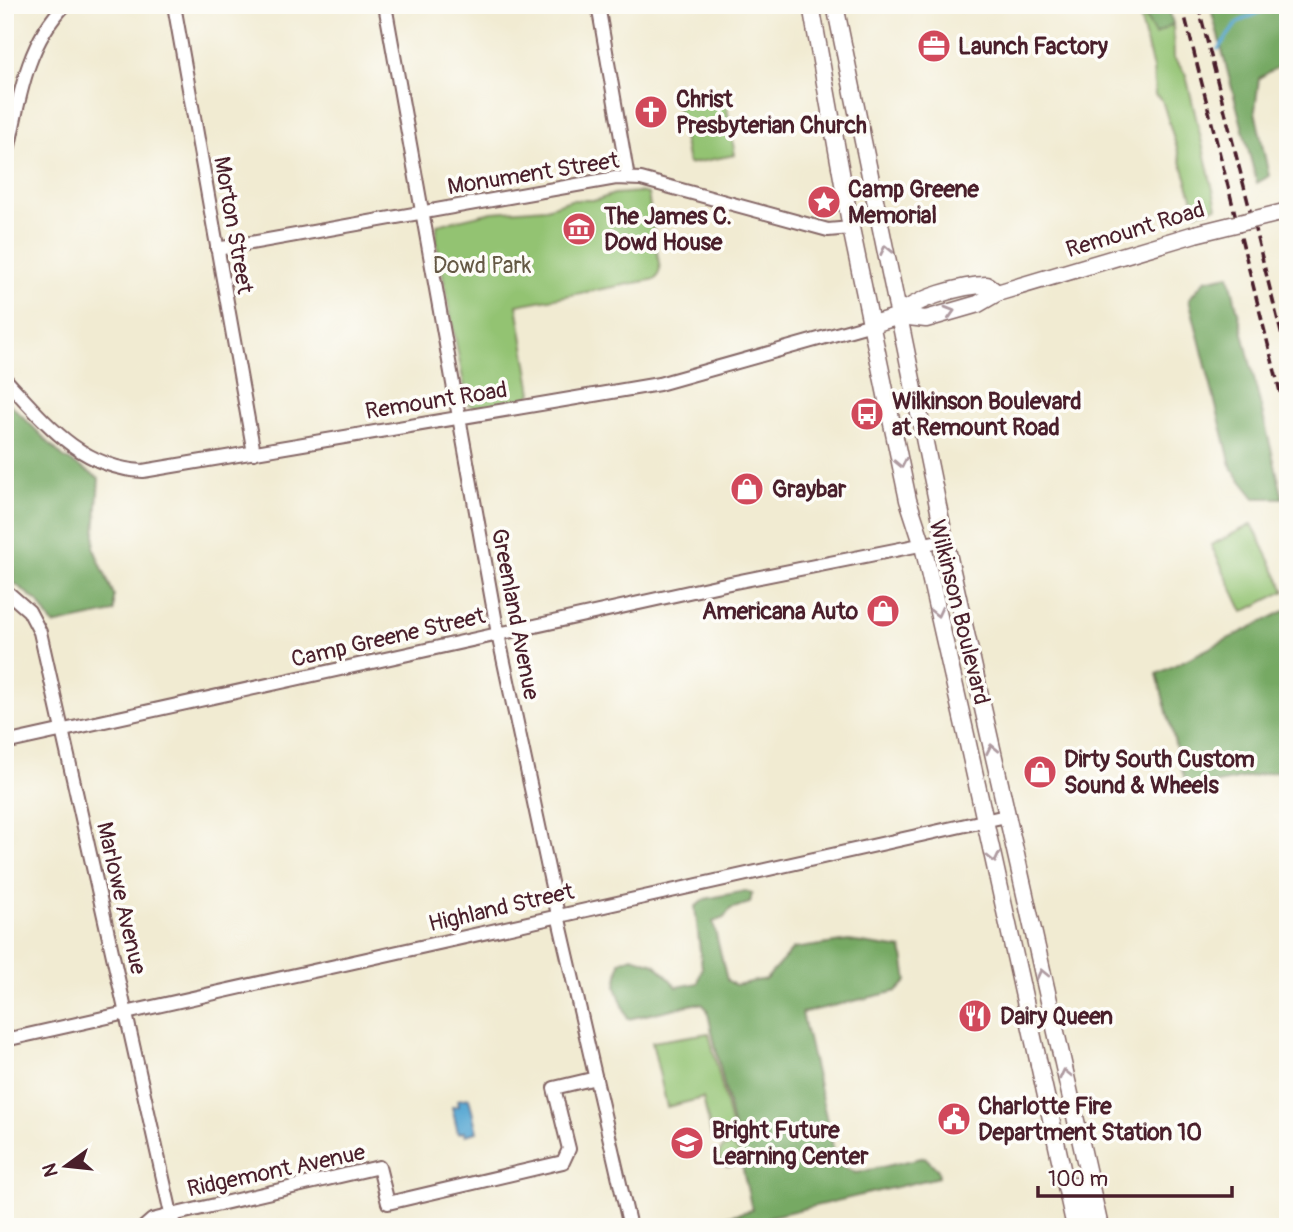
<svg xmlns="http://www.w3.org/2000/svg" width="1293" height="1232" viewBox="0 0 1293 1232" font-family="Pangolin,sans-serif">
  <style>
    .green { fill: #93c372; stroke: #6e714e; stroke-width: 2 }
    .forest { fill: #76a964; stroke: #606448; stroke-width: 2 }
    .water { fill: #59a8d3; stroke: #52647f; stroke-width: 2 }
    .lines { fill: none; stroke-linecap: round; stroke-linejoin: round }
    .stream { stroke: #59a8d3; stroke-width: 3.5 }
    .minor-casing { stroke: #846665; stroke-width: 16 }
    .major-casing { stroke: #846665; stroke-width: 19 }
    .minor { stroke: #fff; stroke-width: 12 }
    .major { stroke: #fff; stroke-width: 16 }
    .rail { stroke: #4a1f2b; stroke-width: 3.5; stroke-dasharray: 10 5; stroke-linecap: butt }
    .major-bridge-casing { stroke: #846665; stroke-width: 19; stroke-linecap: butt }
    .major-bridge { stroke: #fff; stroke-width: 16 }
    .oneway { stroke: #ae9aa0 }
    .labels { text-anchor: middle; stroke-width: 7; stroke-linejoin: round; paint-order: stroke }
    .poi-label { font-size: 23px; font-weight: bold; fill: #4a1f2b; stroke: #fdfcf7; text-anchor: start }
    .street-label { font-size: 23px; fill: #4a1f2b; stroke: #fdfcf7 }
    .park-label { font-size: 23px; fill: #645844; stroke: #fdfcf7 }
  </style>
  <rect width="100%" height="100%" fill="#fdfcf7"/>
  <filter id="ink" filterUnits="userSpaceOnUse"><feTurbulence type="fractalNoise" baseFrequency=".0143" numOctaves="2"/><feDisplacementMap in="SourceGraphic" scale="14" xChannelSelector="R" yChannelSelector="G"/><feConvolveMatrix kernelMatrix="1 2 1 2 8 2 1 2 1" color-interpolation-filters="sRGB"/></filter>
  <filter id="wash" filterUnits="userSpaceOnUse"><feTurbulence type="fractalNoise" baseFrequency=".00686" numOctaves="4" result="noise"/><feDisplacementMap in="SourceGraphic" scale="28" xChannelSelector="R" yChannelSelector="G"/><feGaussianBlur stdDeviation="1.57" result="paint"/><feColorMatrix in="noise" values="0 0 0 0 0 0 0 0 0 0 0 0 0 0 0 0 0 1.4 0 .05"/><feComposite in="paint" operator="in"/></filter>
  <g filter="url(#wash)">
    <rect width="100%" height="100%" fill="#f1ebd2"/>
    <!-- green -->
    <g class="green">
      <path d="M1137 5 1155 34 1173 24 1174 58 1186 75 1217 207 1197 213 1162 100 1155 95 1153 69Z"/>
      <path d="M724 89 735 155 688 164 676 98Z"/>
      <path d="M639 192 648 194 660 270 656 279 517 305 532 393 527 398 477 407 468 405 436 240 437 225 492 212 546 208 571 200H597L614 194Z"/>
      <path d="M1252 524 1285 591 1243 612 1211 545Z"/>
      <path d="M709 1033 733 1133 712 1138 703 1098 667 1107 652 1042Z"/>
      <circle cx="729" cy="1156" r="10"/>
    </g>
    <!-- forest -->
    <g class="forest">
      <path d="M1139 5H1168L1173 24 1155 35Z"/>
      <path d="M1210 5H1288V61L1259 78 1255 111 1269 176 1257 183Z"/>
      <path d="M1229 275 1283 498H1255L1232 469 1189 299 1205 280Z"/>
      <path d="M5 399 63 457 99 478 94 549 114 595V612L53 625 39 603 13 582V553L5 544Z"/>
      <path d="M1288 609V769L1187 789 1157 674Z"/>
      <path d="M745 891 752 893 750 903 730 909 724 918 713 922 727 980 735 985 766 979 793 949 849 941 902 949 907 981 897 991 802 1013 837 1164 856 1173 925 1157 938 1170 939 1177 768 1217V1227H684L752 1210 707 1009 702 1004H694L628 1019 616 987 620 962 632 957 655 964 677 987 698 983 702 968 695 907 705 899Z"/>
    </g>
    <!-- water -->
    <path class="water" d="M469 1098 477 1132 465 1135 464 1132 458 1133 452 1107 458 1106 457 1100Z"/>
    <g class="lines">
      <!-- stream -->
      <path class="stream" d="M1218 49 1238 22 1276 5"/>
    </g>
  </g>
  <g filter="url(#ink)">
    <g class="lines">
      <defs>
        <g id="minor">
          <path d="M174 5 254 453"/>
          <path d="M385 5 498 634 558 915 630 1227"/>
          <path d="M598 5 628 178"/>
          <path d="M5 164C18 109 23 47 65 5"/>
          <path d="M217 249 616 178 641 179 828 230 851 228"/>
          <path d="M5 379C45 422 80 468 143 471L659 384 872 324"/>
          <path d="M5 590 29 611 40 632 174 1227"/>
          <path d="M5 743 725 584 945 540"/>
          <path d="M5 1040 1006 816"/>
          <path d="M144 1227 152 1220 172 1215 379 1167 388 1203 563 1162 569 1149 554 1088 596 1078"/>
        </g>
        <g id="major">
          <path d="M811 5 851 228 908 500 923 546 966 735 1075 1227"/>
          <path d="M835 5 945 540 1100 1227"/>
          <path d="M900 316C913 298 965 285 987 285L997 293"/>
          <path d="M872 324 900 316 926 319 978 304 997 293 1195 234"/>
          <path d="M1075 1186 1087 1227"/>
        </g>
      </defs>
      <!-- minor casing -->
      <use href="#minor" class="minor-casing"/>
      <!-- major casing -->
      <use href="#major" class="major-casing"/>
      <!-- minor -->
      <use href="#minor" class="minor"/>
      <!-- major -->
      <use href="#major" class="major"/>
      <!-- rail -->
      <g class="rail">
        <path d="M1182 5 1288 423"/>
        <path d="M1198 5 1288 360"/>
      </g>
      <defs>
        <path id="major-bridge" d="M1195 234 1288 211"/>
      </defs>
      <!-- major-bridge casing -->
      <use href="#major-bridge" class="major-bridge-casing"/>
      <!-- major-bridge -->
      <use href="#major-bridge" class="major-bridge"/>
    </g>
    <!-- one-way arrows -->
    <defs><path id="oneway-chevron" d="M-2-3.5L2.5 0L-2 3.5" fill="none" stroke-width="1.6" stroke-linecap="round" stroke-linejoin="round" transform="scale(1.75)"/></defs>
    <g class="oneway">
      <use href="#oneway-chevron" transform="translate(886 250) rotate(-102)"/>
      <use href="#oneway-chevron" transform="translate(950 312) rotate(-16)"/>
      <use href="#oneway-chevron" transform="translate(901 463) rotate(78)"/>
      <use href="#oneway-chevron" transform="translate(937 612) rotate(77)"/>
      <use href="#oneway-chevron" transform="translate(992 749) rotate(-102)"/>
      <use href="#oneway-chevron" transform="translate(994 858) rotate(77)"/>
      <use href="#oneway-chevron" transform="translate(1042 974) rotate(-103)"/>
      <use href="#oneway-chevron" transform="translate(1065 1074) rotate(-103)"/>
    </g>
  </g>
  <!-- icons -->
  <defs>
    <symbol id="office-disc" viewBox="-11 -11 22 22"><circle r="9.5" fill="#d1495b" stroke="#fdfcf7"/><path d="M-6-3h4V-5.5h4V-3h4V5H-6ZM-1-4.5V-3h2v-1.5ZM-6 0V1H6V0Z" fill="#fff"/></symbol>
    <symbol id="church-disc" viewBox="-11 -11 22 22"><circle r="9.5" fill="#d1495b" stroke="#fdfcf7"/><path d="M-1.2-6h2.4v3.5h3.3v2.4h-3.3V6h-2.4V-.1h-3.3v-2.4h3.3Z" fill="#fff"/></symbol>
    <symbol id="sight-disc" viewBox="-11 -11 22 22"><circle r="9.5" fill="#d1495b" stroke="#fdfcf7"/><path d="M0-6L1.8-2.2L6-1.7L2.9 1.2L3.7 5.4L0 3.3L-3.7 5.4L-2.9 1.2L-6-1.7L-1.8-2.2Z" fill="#fff"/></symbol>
    <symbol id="museum-disc" viewBox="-11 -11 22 22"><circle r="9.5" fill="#d1495b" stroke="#fdfcf7"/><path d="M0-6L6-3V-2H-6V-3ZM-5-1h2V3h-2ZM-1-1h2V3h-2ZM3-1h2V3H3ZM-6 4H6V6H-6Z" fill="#fff"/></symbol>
    <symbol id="bus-disc" viewBox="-11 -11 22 22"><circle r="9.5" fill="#d1495b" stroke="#fdfcf7"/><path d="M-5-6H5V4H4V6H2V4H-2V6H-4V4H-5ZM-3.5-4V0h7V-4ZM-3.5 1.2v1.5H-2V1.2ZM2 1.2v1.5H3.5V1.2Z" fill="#fff"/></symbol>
    <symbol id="shop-disc" viewBox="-11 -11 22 22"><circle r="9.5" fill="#d1495b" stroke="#fdfcf7"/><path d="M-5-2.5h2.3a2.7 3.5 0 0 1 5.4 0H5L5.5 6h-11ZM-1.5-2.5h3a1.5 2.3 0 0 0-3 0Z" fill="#fff"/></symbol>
    <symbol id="restaurant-disc" viewBox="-11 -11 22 22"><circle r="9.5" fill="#d1495b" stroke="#fdfcf7"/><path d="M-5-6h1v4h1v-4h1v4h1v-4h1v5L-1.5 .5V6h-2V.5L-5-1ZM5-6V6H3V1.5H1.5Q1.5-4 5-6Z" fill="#fff"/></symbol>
    <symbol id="civic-disc" viewBox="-11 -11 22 22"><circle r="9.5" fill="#d1495b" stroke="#fdfcf7"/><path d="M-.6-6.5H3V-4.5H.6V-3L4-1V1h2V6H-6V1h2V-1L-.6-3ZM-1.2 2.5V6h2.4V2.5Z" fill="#fff"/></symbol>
    <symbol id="school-disc" viewBox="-11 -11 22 22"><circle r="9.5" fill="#d1495b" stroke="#fdfcf7"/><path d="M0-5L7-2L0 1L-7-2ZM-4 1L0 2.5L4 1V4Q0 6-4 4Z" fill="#fff"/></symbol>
  </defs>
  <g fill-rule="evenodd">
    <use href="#office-disc" x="915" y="27" width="38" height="38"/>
    <use href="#church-disc" x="632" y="93" width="38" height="38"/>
    <use href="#sight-disc" x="805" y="183" width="38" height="38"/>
    <use href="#museum-disc" x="560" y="210" width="38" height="38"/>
    <use href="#bus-disc" x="848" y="395" width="38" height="38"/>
    <use href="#shop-disc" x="728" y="470" width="38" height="38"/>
    <use href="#shop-disc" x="864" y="592" width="38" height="38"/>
    <use href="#shop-disc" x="1021" y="753" width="38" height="38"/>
    <use href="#restaurant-disc" x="956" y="997" width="38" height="38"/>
    <use href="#civic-disc" x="935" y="1100" width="38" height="38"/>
    <use href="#school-disc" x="668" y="1124" width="38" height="38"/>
  </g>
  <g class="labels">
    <!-- poi labels -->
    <g class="poi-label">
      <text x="958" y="54">Launch Factory</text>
      <text x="676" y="107">Christ<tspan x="676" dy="26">Presbyterian Church</tspan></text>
      <text x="848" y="197">Camp Greene<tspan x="848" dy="26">Memorial</tspan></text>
      <text x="604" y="224">The James C.<tspan x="604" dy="26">Dowd House</tspan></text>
      <text x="892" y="409">Wilkinson Boulevard<tspan x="892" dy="26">at Remount Road</tspan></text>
      <text x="772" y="497">Graybar</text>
      <text x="858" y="619" text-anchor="end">Americana Auto</text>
      <text x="1064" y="767">Dirty South Custom<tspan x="1064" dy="26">Sound &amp; Wheels</tspan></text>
      <text x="1000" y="1024">Dairy Queen</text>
      <text x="978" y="1114">Charlotte Fire<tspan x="978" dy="26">Department Station 10</tspan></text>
      <text x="712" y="1138">Bright Future<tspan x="712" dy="26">Learning Center</tspan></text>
    </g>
    <!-- street labels -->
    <g class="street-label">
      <text transform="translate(533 173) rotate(-9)" y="8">Monument Street</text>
      <text transform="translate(234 225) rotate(80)" y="8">Morton Street</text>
      <text transform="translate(1135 229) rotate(-17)" y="8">Remount Road</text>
      <text transform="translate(436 400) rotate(-9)" y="8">Remount Road</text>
      <text transform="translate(960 612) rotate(76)" y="8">Wilkinson Boulevard</text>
      <text transform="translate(516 614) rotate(79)" y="8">Greenland Avenue</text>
      <text transform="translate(388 637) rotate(-13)" y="8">Camp Greene Street</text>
      <text transform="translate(122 898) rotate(77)" y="8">Marlowe Avenue</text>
      <text transform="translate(501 907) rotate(-13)" y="8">Highland Street</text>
      <text transform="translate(276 1170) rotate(-12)" y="8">Ridgemont Avenue</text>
    </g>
    <!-- park labels -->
    <g class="park-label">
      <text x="482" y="273">Dowd Park</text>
    </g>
  </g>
  <!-- margin -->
  <rect width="1293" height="1232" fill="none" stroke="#fdfcf7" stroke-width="28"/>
  <!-- north arrow -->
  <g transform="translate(66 1166) rotate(255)" stroke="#fdfcf7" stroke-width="5" paint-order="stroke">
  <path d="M0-5L12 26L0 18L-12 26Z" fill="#4a1f2b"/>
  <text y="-10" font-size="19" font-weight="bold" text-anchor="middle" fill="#4a1f2b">N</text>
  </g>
  <!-- scale -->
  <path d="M1038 1186v10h194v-10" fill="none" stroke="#4a1f2b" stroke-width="3.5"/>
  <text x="1048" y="1186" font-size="21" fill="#4a1f2b" stroke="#fdfcf7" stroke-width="5" paint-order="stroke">100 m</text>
</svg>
